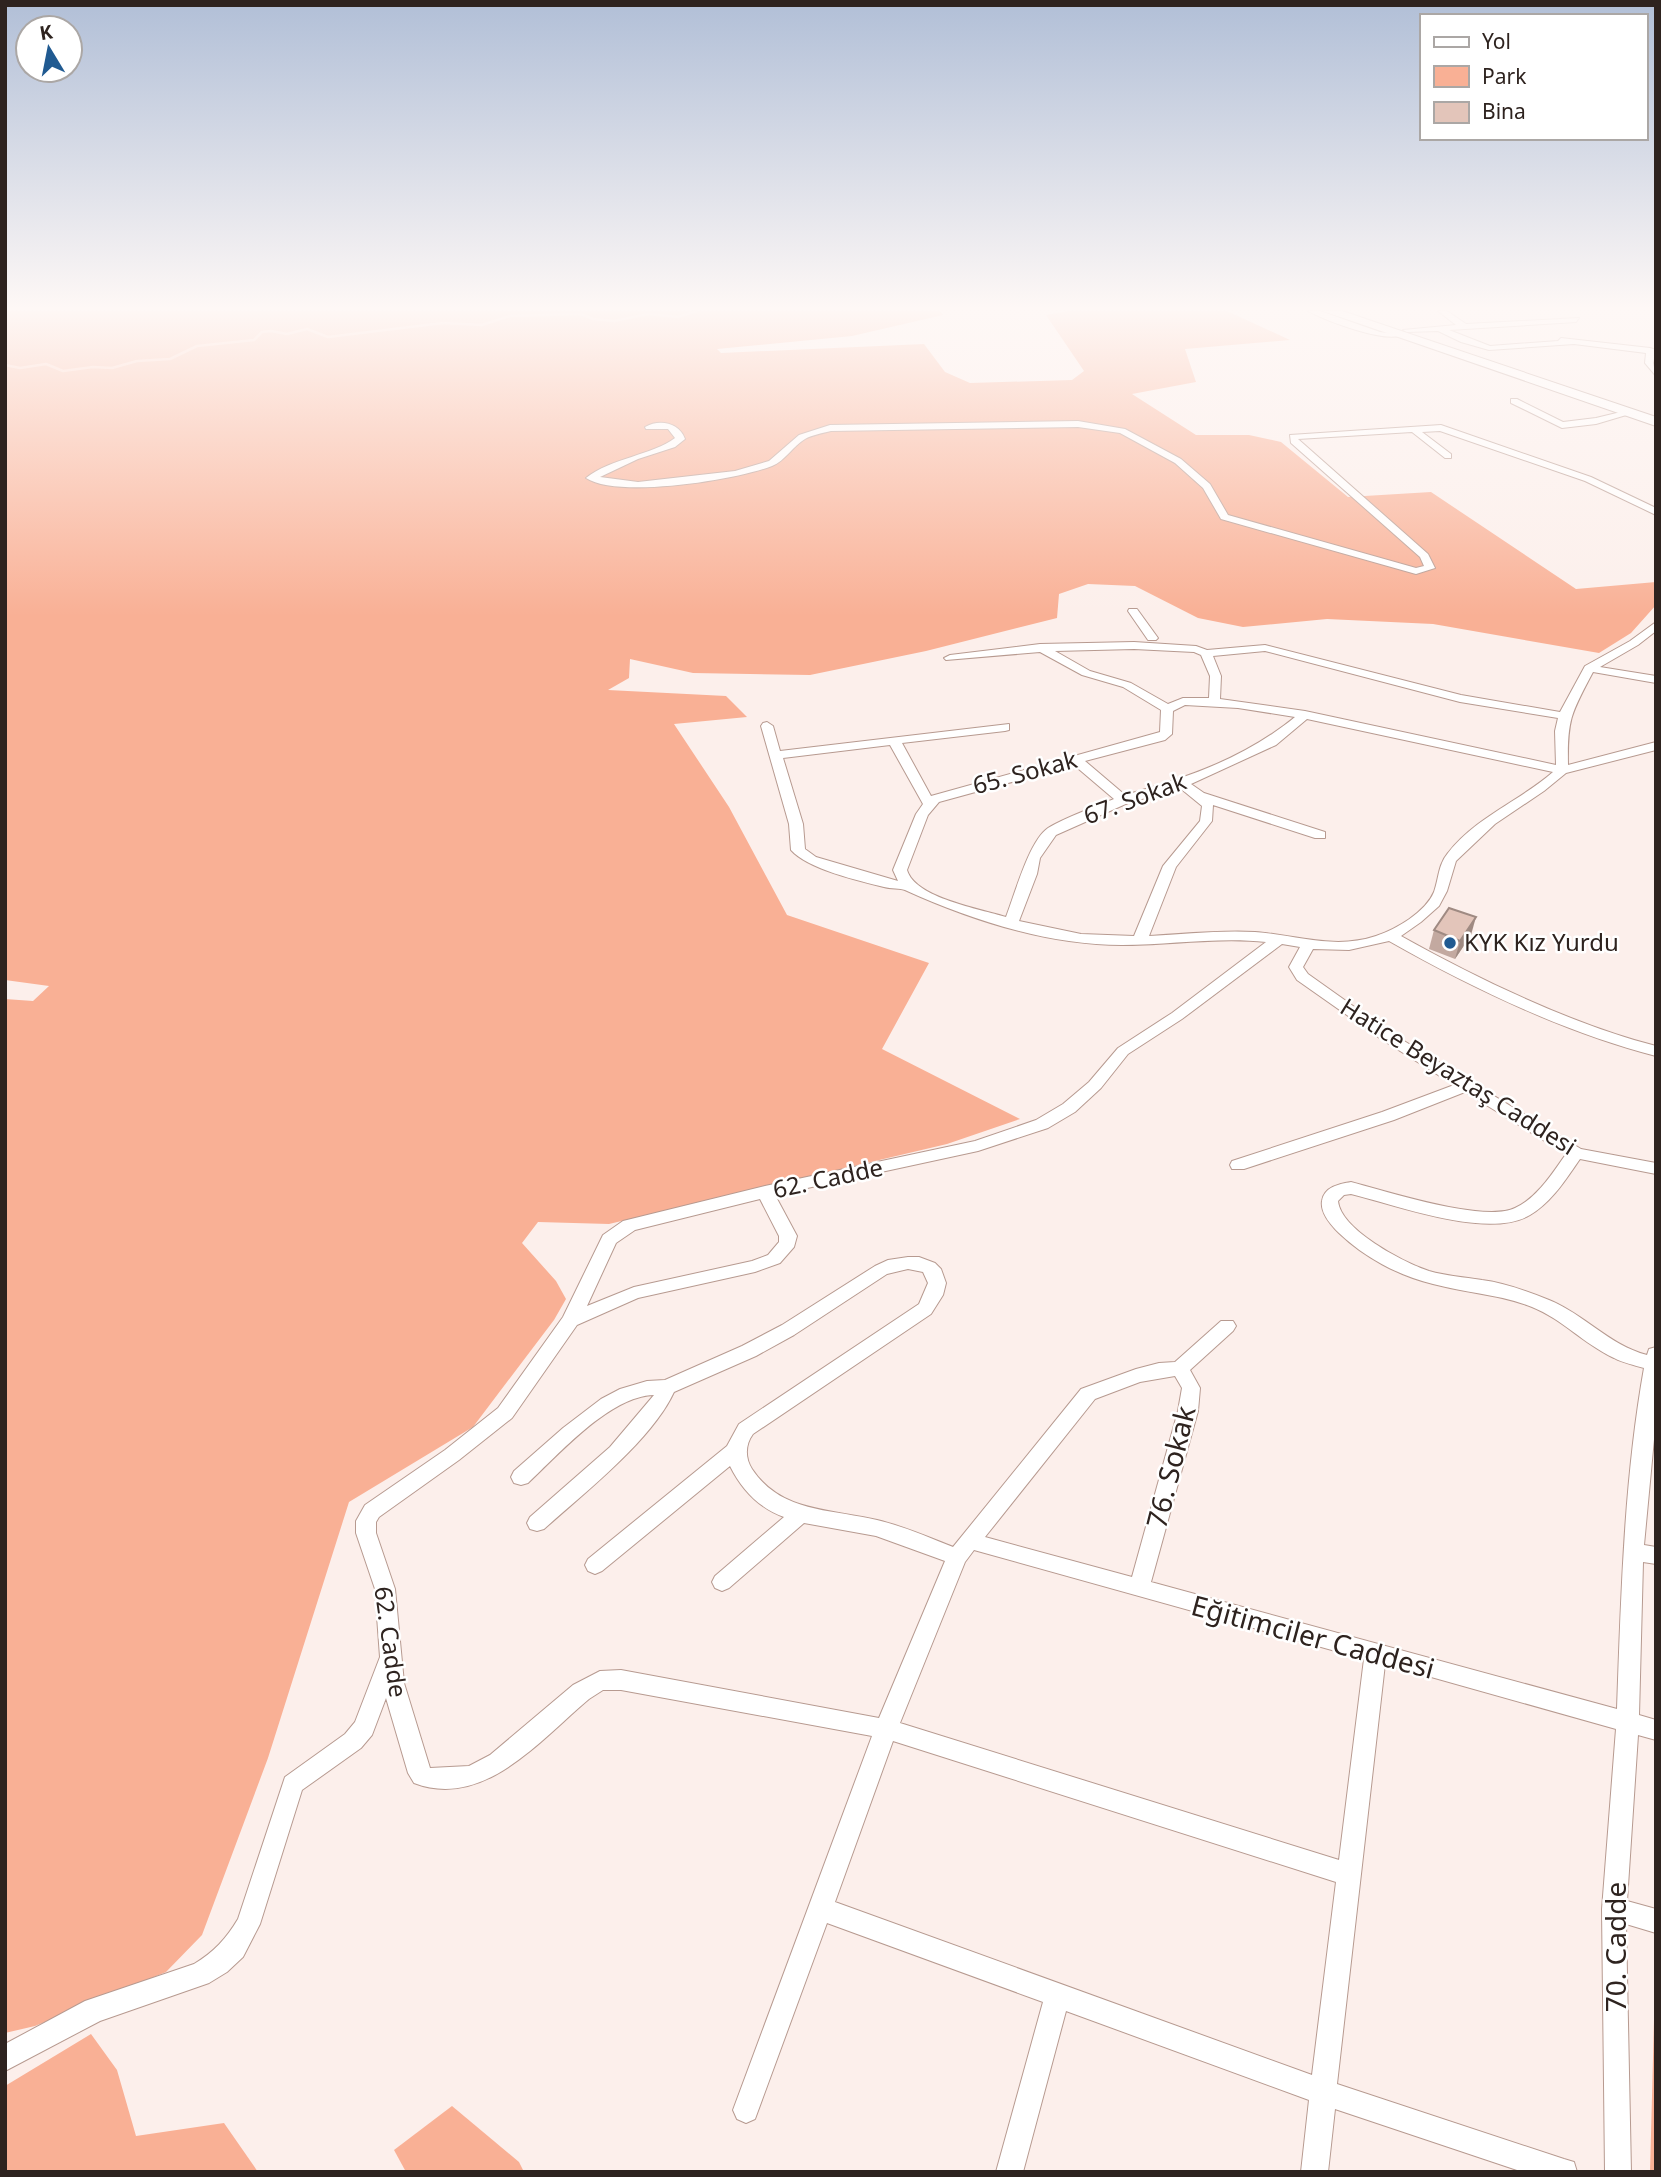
<svg xmlns="http://www.w3.org/2000/svg" width="1661" height="2177" viewBox="0 0 1661 2177" font-family="'Noto Sans',sans-serif">
  <style>
    .green { fill: #f9b095 }
    .lines { fill: none; stroke-linecap: round; stroke-linejoin: round }
    .stream { stroke: #ffcfbe; stroke-width: 2.5 }
    .minor-casing { stroke: #b79a90; stroke-width: 2 }
    .primary-casing { stroke: #b79a90; stroke-width: 2 }
    .minor { fill: #fff; fill-rule: evenodd }
    .primary { fill: #fff; fill-rule: evenodd }
    .wall { fill: #c3a9a0 }
    .shaded-wall { fill: #9f8a82 }
    .building { fill: #e3c5ba; stroke: #9f8a82; stroke-width: 2 }
    .poi-dot { fill: #205a91; stroke: #fff; stroke-width: 2.5 }
    .labels { text-anchor: middle; stroke-width: 5; stroke-linejoin: round; paint-order: stroke }
    .street-label { font-size: 24px; fill: #2e231f; stroke: #fff }
    .poi-label { font-size: 24px; fill: #2e231f; stroke: #fff; text-anchor: start }
    .near-street-label { font-size: 28px; fill: #2e231f; stroke: #fff }
  </style>
  <rect width="100%" height="100%" fill="#fcefeb"/>
  <!-- green -->
  <g class="green">
    <path d="M5 311H940L943 315 852 336 717 349 721 353 924 344 945 372 970 383 1072 380 1084 371 1046 315 1068 311H1227L1290 340 1185 349 1196 382 1132 394 1196 435H1249L1281 442 1348 497 1431 492 1576 589 1656 582V605L1631 633 1599 653 1433 624 1327 619 1243 627 1198 618 1135 586 1088 584 1059 594 1057 618 926 651 810 675 693 673 630 659 629 678 608 690 726 696 747 717 674 724 729 807 787 915 929 963 882 1049 1020 1119 947 1144 609 1224 538 1222 522 1243 556 1281 566 1299 554 1320 473 1427 349 1502 268 1758 202 1935 166 1972 35 2026 5 2033V999L33 1001 49 986 5 980Z"/>
    <path d="M1656 1944V2172H1650Z"/>
    <path d="M91 2034 117 2070 136 2136 224 2123 258 2172H5V2086Z"/>
    <path d="M452 2106 519 2162 524 2172H406L394 2150Z"/>
  </g>
  <g class="lines">
    <!-- stream -->
    <path class="stream" d="M5 365 20 368 46 364 63 371 93 367 112 368 137 361 170 359 197 346 254 340 262 332 271 331 287 334 307 329 328 337 443 323 482 325 510 316 581 314 593 319 614 321 648 314 678 317 697 311"/>
    <defs>
      <g id="minor">
        <path d="M1308 311H1320L1380 332 1402 335C1385 343 1326 321 1308 311Z"/>
        <path d="M1438 311H1447L1466 324 1579 318 1576 322 1449 330 1490 346 1558 341 1561 338 1650 348 1656 350 1653 363 1656 376 1645 363 1646 353 1574 344 1489 350 1461 342 1438 331 1407 332 1403 330 1456 325Z"/>
        <path d="M1511 399H1517L1563 422 1596 418 1629 410 1633 413 1596 424 1562 428 1511 403Z"/>
        <path d="M1078 421 1125 429 1181 459 1210 484 1228 515 1416 568 1424 566 1420 557 1291 443 1290 435 1441 425 1591 477 1656 508V515L1585 481 1440 431 1422 432 1451 454V458H1445L1412 432 1298 439 1428 554 1435 568 1416 574 1221 519 1203 488 1175 463 1120 433 1078 427 831 431C823 433 812 435 805 439 793 446 785 461 772 466 736 480 618 499 586 478 611 458 653 455 675 438L668 429H646L645 427C659 419 679 422 685 439L675 447 638 459 600 477 638 482 735 471 769 461 799 435 830 425Z"/>
        <path d="M1129 609H1137L1158 638 1156 640H1148L1128 611Z"/>
        <path d="M1656 622V631L1638 645 1600 667 1656 676V683L1593 672C1572 712 1567 718 1568 765L1656 742V750L1566 773 1544 791 1495 824 1456 861 1447 891 1439 906 1421 922 1401 936C1476 978 1573 1025 1656 1046V1056C1563 1032 1472 988 1389 941L1349 950 1313 949 1303 967 1308 974 1391 1033 1581 1149 1656 1163V1174L1580 1159C1566 1179 1552 1202 1530 1215 1488 1240 1396 1205 1351 1194L1344 1195 1338 1201C1341 1230 1403 1262 1429 1271 1446 1276 1464 1277 1482 1280 1505 1283 1527 1291 1549 1300 1584 1314 1609 1345 1647 1355L1649 1349 1656 1347V1418L1644 1545 1656 1547V1564L1643 1562 1639 1715 1656 1720V1740L1638 1735 1627 1901 1656 1909V1933L1626 1924 1631 2172H1605L1602 1909 1616 1729 1385 1664 1337 2084 1564 2159 1574 2162 1577 2172H1523L1335 2109 1328 2172H1301L1309 2100 1066 2011 1023 2172H996L1043 2002 827 1923 755 2119 746 2123 737 2119 733 2110 872 1736 621 1690H603L589 1699C541 1739 484 1810 414 1783L408 1773 386 1698 372 1735 361 1748 302 1790 260 1924 243 1957 227 1972 209 1983 100 2021 5 2071V2044L85 2001 194 1964C214 1952 226 1939 238 1919L285 1777 345 1734 355 1722 380 1657 375 1589 356 1533V1521L365 1505 445 1450 498 1408 563 1317 603 1235 623 1221 765 1186 975 1141 1036 1120 1063 1104 1089 1082 1118 1048 1172 1013 1266 942C1218 937 1170 945 1122 945 1048 945 971 920 905 890 900 888 891 889 884 887 859 881 808 869 791 850L789 824 761 726 763 723 767 722 773 726 780 751 1009 724V730L1005 731 902 743 931 796 1160 732 1161 710 1123 687 1082 675 1040 652 946 660 944 658 950 655 1040 644 1134 642 1196 646 1207 650 1265 645 1461 695 1560 712 1585 666 1630 641ZM1134 649 1194 652 1201 655 1210 676 1209 698H1183L1168 704 1131 683 1090 671 1055 651ZM1265 651 1460 702 1558 718 1555 731 1556 765 1305 711 1220 699 1221 676 1213 656ZM1185 705 1238 708 1295 717C1245 758 1187 778 1125 795L1085 761 1165 740 1172 734 1173 711ZM1307 719 1553 772C1520 801 1476 817 1448 853 1438 865 1439 878 1434 892 1425 913 1396 929 1376 936 1335 950 1296 935 1255 932 1220 930 1184 934 1149 936L1176 867 1212 821 1213 805 1315 838H1325V832L1204 793 1191 784 1276 745ZM890 745 923 804 916 814 893 870 898 881 816 857 805 849 803 824 783 758ZM1074 765 1114 799C1093 808 1068 816 1048 828 1029 841 1015 894 1006 917 980 909 915 898 907 870L928 815 939 802ZM1180 788 1202 806 1200 821 1163 866 1134 936 1081 934 1019 921 1037 874 1040 858 1056 835 1128 803ZM1282 944 1300 947 1289 967 1297 980 1381 1039 1454 1085 1382 1112 1232 1161 1230 1165 1232 1169H1244L1394 1120 1465 1092 1566 1154C1552 1174 1537 1198 1515 1208 1484 1223 1386 1191 1351 1182 1339 1184 1324 1187 1322 1201 1320 1213 1331 1225 1339 1233 1364 1257 1399 1276 1433 1284 1466 1293 1499 1294 1532 1307 1562 1319 1584 1344 1614 1358 1623 1363 1634 1365 1644 1368 1624 1480 1621 1595 1617 1709L1151 1582 1198 1411 1200 1388 1190 1370 1233 1331 1236 1326 1233 1321H1221L1175 1362 1159 1363 1136 1369 1081 1389 953 1547C928 1537 903 1526 877 1520 831 1509 781 1513 752 1469 745 1458 745 1445 753 1434L931 1314 943 1295 946 1283 941 1269 935 1263 919 1257H908L888 1260 875 1266 782 1325 742 1346 665 1380 647 1381 620 1389 601 1399 563 1428 514 1471 511 1477 514 1483 521 1485 528 1483C559 1454 610 1396 654 1395L610 1447 530 1517 527 1523 530 1529 537 1531 544 1529C584 1493 652 1440 674 1392L756 1356 794 1335 887 1274 908 1269 923 1272 928 1283 919 1304 739 1424 727 1446 588 1559 585 1565 588 1571 595 1574 602 1571 730 1466C742 1490 759 1508 784 1517L715 1576 712 1582 715 1588 722 1591 729 1588 804 1523 876 1536 945 1561 879 1718 621 1670 600 1671 573 1685 490 1755 469 1766 430 1768 404 1683 395 1589 376 1533V1522L379 1517 459 1460 512 1418 577 1325 638 1298 755 1272 780 1263 794 1247 797 1236 775 1195 978 1151 1048 1128 1075 1112 1101 1088 1128 1054 1182 1019ZM760 1199 779 1236V1242L768 1255 752 1261 634 1287 587 1306 616 1243 635 1230ZM1175 1376 1182 1388 1178 1411 1132 1577 985 1537 1095 1399 1140 1382ZM974 1550 1364 1659 1339 1860 900 1723 965 1562ZM893 1741 1336 1882 1312 2075 835 1902Z"/>
      </g>
      <path id="primary" d="M1323 311H1342L1656 417V426Z"/>
    </defs>
    <!-- minor casing -->
    <use href="#minor" class="minor-casing"/>
    <!-- primary casing -->
    <use href="#primary" class="primary-casing"/>
    <!-- minor -->
    <use href="#minor" class="minor"/>
    <!-- primary -->
    <use href="#primary" class="primary"/>
  </g>
  <!-- wall -->
  <path class="wall" d="M1434 930 1471 935 1455 959 1429 949Z"/>
  <!-- shaded-wall -->
  <path class="shaded-wall" d="M1476 917 1471 935 1455 959 1460 941Z"/>
  <!-- building -->
  <path class="building" d="M1449 908 1476 917 1460 941 1434 930Z"/>
  <!-- sky -->
  <linearGradient id="sky" x2="0" y2="1"><stop stop-color="#b1bfd7"/><stop offset="0.5" stop-color="#fef8f6"/><stop offset="1" stop-color="#fef8f6" stop-opacity="0"/></linearGradient>
  <rect width="1661" height="616" fill="url(#sky)"/>
  <!-- markers -->
  <circle class="poi-dot" cx="1450" cy="943" r="7"/>
  <g class="labels">
    <!-- street labels -->
    <g class="street-label">
      <text transform="translate(1025 773) rotate(-15)" y="8">65. Sokak</text>
      <text transform="translate(1135 799) rotate(-20)" y="8">67. Sokak</text>
      <text transform="translate(1458 1077) rotate(32)" y="8">Hatice Beyaztaş Caddesi</text>
      <text transform="translate(828 1179) rotate(-12)" y="8">62. Cadde</text>
      <text transform="translate(390 1642) rotate(82)" y="8">62. Cadde</text>
    </g>
    <!-- poi labels -->
    <g class="poi-label">
      <text x="1464" y="951">KYK Kız Yurdu</text>
    </g>
    <!-- near-street labels -->
    <g class="near-street-label">
      <text transform="translate(1171 1467) rotate(-76)" y="10">76. Sokak</text>
      <text transform="translate(1313 1637) rotate(15)" y="10">Eğitimciler Caddesi</text>
      <text transform="translate(1616 1947) rotate(-90)" y="10">70. Cadde</text>
    </g>
  </g>
  <!-- border -->
  <rect width="1661" height="2177" fill="none" stroke="#2e231f" stroke-width="14"/>
  <!-- legend -->
  <rect x="1420" y="14" width="228" height="126" fill="#ffffff" stroke="#aba7a5" stroke-width="2"/>
  <rect x="1434" y="37" width="35" height="10" fill="#ffffff" stroke="#aba7a5" stroke-width="2"/>
  <text x="1482" y="49" font-size="21" fill="#2e231f">Yol</text>
  <rect x="1434" y="66" width="35" height="21" fill="#f9b095" stroke="#aba7a5" stroke-width="2"/>
  <text x="1482" y="84" font-size="21" fill="#2e231f">Park</text>
  <rect x="1434" y="102" width="35" height="21" fill="#e3c5ba" stroke="#aba7a5" stroke-width="2"/>
  <text x="1482" y="119" font-size="21" fill="#2e231f">Bina</text>
  <!-- north arrow -->
  <g transform="translate(49 49) rotate(350)"><circle r="33" fill="#ffffff" stroke="#aba7a5" stroke-width="2"/>
  <path d="M0-5L12 26L0 18L-12 26Z" fill="#205a91"/>
  <text y="-10" font-size="19" font-weight="bold" text-anchor="middle" fill="#2e231f">K</text>
  </g>
</svg>
